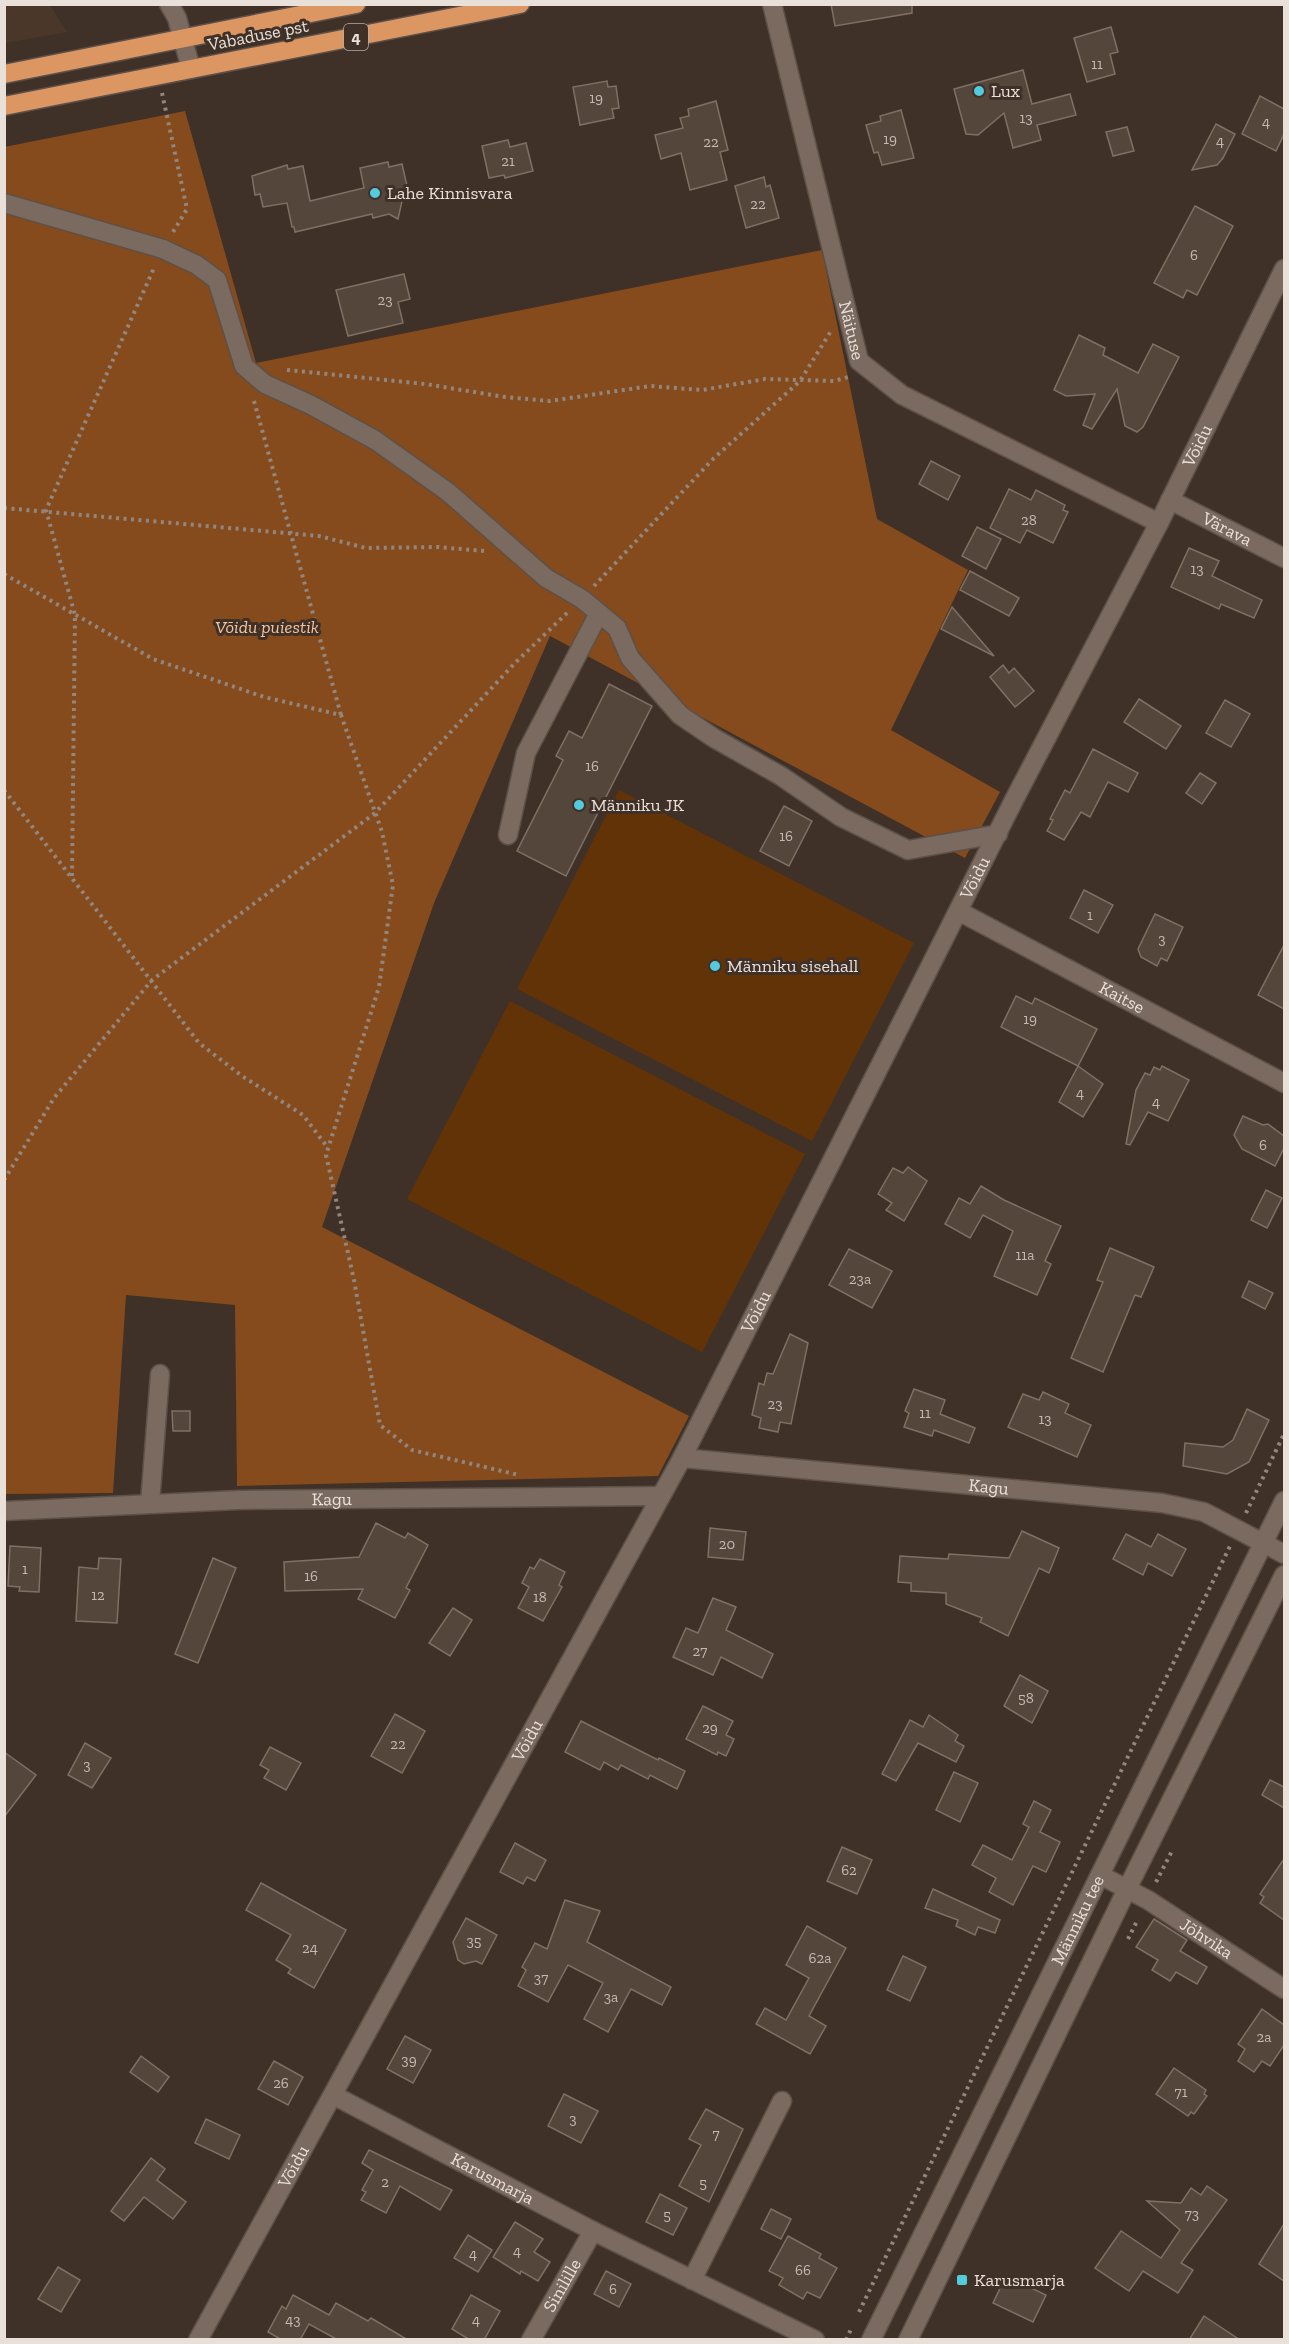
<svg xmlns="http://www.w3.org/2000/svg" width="1289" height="2344" viewBox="0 0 1289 2344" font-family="'Zilla Slab',serif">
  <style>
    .built { fill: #4b3729 }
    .green { fill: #633308 }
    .forest { fill: #854b1c }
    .building { fill: #55463c; stroke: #7f6f64; stroke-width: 1.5 }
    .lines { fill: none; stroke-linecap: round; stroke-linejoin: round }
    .minor-casing { stroke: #5c5048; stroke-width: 21 }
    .highway-casing { stroke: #5c5048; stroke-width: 21 }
    .path { stroke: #92867e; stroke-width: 4; stroke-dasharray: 3 4.5; stroke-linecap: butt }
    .minor { stroke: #7a6a5f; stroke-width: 18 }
    .highway { stroke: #dc9662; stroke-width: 18 }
    .poi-dot { fill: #54cadd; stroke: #3f3127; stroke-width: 2 }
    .labels { text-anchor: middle; stroke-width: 6; stroke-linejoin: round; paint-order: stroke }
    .number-label { font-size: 15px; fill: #c5bab2 }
    .shield { fill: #3f3127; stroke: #b7aca4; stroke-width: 1.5 }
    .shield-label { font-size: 16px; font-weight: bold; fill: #eae0da }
    .street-label { font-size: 18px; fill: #eae0da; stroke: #3f3127 }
    .poi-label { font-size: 18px; fill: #eae0da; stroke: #3f3127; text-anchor: start }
    .park-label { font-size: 18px; font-style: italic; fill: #f8c39f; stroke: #3f3127 }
  </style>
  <rect width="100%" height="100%" fill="#3f3127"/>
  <!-- built -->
  <path class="built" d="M5 4 50 5 67 32 5 43Z"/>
  <!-- green -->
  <g class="green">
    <path d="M619 790 914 943 812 1141 517 989Z"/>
    <path d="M510 1001 805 1154 702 1352 407 1199Z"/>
  </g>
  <!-- forest -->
  <path class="forest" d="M185 111 256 363 822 250 877 519 968 570 891 730 1000 792 965 858 550 636 434 903 322 1227 689 1416 658 1476 237 1486 235 1305 126 1295 113 1493 5 1494 4 147Z"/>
  <!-- building -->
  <g class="building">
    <path d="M831 4H912V13L835 26Z"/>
    <path d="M1111 27 1118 52 1110 54 1115 74 1087 82 1074 38Z"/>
    <path d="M1023 70 1032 104 1070 94 1076 115 1037 125 1041 140 1013 148 1004 113 978 135 966 134 954 89Z"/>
    <path d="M607 81 608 87 616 86 619 108 612 109 614 118 580 125 573 87Z"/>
    <path d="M1260 96 1284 109V134L1276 151 1242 134Z"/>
    <path d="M716 101 728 150 720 152 727 180 690 190 681 153 661 159 655 135 683 128 680 118 689 116 688 109Z"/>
    <path d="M901 110 914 158 882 165 878 152 874 153 866 125 881 121 880 116Z"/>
    <path d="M1216 124 1235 134 1223 158 1217 165 1192 170Z"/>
    <path d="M1127 127 1134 151 1113 156 1106 132Z"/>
    <path d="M508 140 510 147 526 143 533 171 505 178 504 175 489 178 482 146Z"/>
    <path d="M388 162 389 167 402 164 410 199 402 201 398 219 389 214 373 218 372 214 295 232 294 227H292L287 203 263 207 260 194 255 195 252 176 287 165 288 169 303 166 310 201 364 188 360 168Z"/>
    <path d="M764 177 766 187 770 185 779 218 746 228 735 186Z"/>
    <path d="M1195 206 1233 226 1197 295 1187 290 1183 298 1154 283Z"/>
    <path d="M404 274 410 299 398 302 403 323 348 336 336 290Z"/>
    <path d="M1079 335 1105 348 1103 355 1138 373 1153 344 1179 357 1143 427 1137 432 1125 426 1117 389 1092 429 1083 425 1095 394 1066 396 1054 390Z"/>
    <path d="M931 461 960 476 948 500 919 484Z"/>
    <path d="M1009 489 1031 500 1036 490 1065 505 1063 510 1068 512 1053 543 1027 530 1020 543 990 528Z"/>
    <path d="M977 527 1001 539 986 569 962 556Z"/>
    <path d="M1189 548 1219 561 1212 576 1262 600 1254 618 1221 604 1219 609 1171 587Z"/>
    <path d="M970 571 1019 598 1009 616 960 590Z"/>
    <path d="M952 607 994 656 941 629Z"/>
    <path d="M1003 665 1009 673 1014 668 1034 691 1015 707 990 677Z"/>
    <path d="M609 684 652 706 566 876 517 851 563 760 556 756 569 731 582 738Z"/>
    <path d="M1139 699 1181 726 1166 749 1124 722Z"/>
    <path d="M1225 700 1250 714 1231 747 1206 733Z"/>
    <path d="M1093 749 1138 773 1128 792 1108 782 1090 817 1081 812 1064 840 1047 831 1053 820 1050 819 1065 790 1070 793Z"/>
    <path d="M1200 773 1216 783 1202 804 1186 793Z"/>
    <path d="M784 806 812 821 789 866 760 851Z"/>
    <path d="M1084 890 1113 905 1098 933 1070 918Z"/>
    <path d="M1155 914 1183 927 1167 961 1161 958 1157 966 1141 957 1138 949Z"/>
    <path d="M1284 945V1009L1258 995Z"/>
    <path d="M1016 996 1032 1004 1035 998 1097 1029 1078 1066 1001 1027Z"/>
    <path d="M1078 1066 1103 1084 1083 1117 1059 1102Z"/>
    <path d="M1162 1066 1189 1080 1168 1121 1148 1112 1130 1145 1126 1144 1136 1090 1145 1073 1150 1075 1154 1067 1160 1070Z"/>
    <path d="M1243 1116 1263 1125 1268 1124 1284 1136V1148L1275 1166 1242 1149 1234 1135Z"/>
    <path d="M908 1167 927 1181 904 1221 886 1210 892 1203 878 1194 893 1168 903 1173Z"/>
    <path d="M981 1186 1004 1200 1061 1226 1045 1261 1051 1264 1037 1295 994 1276 1013 1231 983 1215 970 1238 945 1224 959 1198 970 1204Z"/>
    <path d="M1266 1190 1282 1198 1267 1228 1251 1220Z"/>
    <path d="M1110 1248 1154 1267 1141 1297 1135 1295 1103 1372 1071 1358 1103 1282 1097 1280Z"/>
    <path d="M849 1249 892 1271 872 1308 829 1285Z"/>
    <path d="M1249 1281 1273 1293 1265 1309 1242 1297Z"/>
    <path d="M790 1334 808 1343 791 1424 780 1422 778 1432 759 1428 761 1418 752 1415 759 1383 764 1385 767 1373 773 1374Z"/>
    <path d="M914 1389 945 1400 940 1414 975 1428 969 1443 934 1430 932 1436 904 1427 909 1413 905 1411Z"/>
    <path d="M1043 1392 1069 1404 1065 1413 1091 1425 1077 1457 1008 1427 1023 1394 1039 1400Z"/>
    <path d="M1247 1409 1269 1420 1249 1462 1227 1474 1183 1466 1185 1443 1223 1447 1233 1440Z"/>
    <path d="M172 1411H190V1431H173Z"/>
    <path d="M376 1523 405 1538 408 1533 428 1545 406 1588 410 1590 395 1618 358 1599 363 1589 285 1591 284 1562 359 1557Z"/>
    <path d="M710 1528 746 1532 743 1560 708 1557Z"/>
    <path d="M1022 1531 1059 1548 1049 1573 1039 1568 1008 1636 980 1622 982 1618 946 1604V1593L911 1591V1583L898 1582 900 1556 948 1559 949 1554 1009 1558Z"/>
    <path d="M1126 1534 1151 1547 1158 1534 1186 1549 1172 1576 1148 1563 1143 1575 1113 1559Z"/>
    <path d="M10 1546 41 1548 39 1592 19 1591 20 1587 8 1586Z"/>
    <path d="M99 1558 121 1559 117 1623 76 1621 79 1567 98 1569Z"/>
    <path d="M213 1558 236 1568 198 1663 175 1654Z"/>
    <path d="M540 1559 565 1572 559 1585 562 1587 543 1621 518 1608 529 1587 522 1583 530 1567 534 1569Z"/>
    <path d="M713 1598 736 1607 726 1630 773 1654 762 1678 721 1657 713 1675 673 1657 686 1628 698 1633Z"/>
    <path d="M453 1608 472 1620 450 1656 429 1643Z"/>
    <path d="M1020 1675 1048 1691 1032 1723 1004 1706Z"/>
    <path d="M703 1706 733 1721 726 1735 734 1739 726 1756 718 1752 717 1755 686 1739Z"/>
    <path d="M395 1714 425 1731 402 1773 371 1756Z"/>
    <path d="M929 1715 958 1735 955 1741 964 1746 956 1762 918 1743 896 1781 882 1774 910 1720 923 1727Z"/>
    <path d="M581 1721 658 1760 659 1758 685 1771 677 1789 650 1775 648 1779 621 1765 618 1770 604 1762 600 1770 565 1752Z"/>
    <path d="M85 1743 111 1758 92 1788 68 1775Z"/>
    <path d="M270 1747 301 1763 286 1790 264 1778 269 1770 260 1765Z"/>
    <path d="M4 1752 36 1775 4 1817Z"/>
    <path d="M954 1772 978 1783 960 1822 936 1810Z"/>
    <path d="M1270 1780 1284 1787V1808L1262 1795Z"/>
    <path d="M1034 1801 1051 1810 1040 1832 1060 1842 1046 1872 1033 1866 1013 1905 989 1892 996 1878 972 1865 983 1845 1012 1860 1029 1827 1023 1824Z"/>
    <path d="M515 1843 546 1860 535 1881 527 1877 523 1884 500 1872Z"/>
    <path d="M842 1847 872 1860 857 1894 827 1881Z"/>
    <path d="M1284 1859V1920L1260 1903 1264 1897 1260 1894Z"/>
    <path d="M261 1883 346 1930 314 1988 288 1973 291 1969 276 1960 291 1935 246 1910Z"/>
    <path d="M933 1889 1000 1920 995 1933 978 1927 975 1935 956 1926 958 1920 925 1908Z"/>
    <path d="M565 1900 600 1911 587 1942 671 1987 662 2005 631 1989 608 2032 584 2019 603 1983 568 1965 548 2002 518 1986 526 1970 522 1967 535 1943 547 1949Z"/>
    <path d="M466 1918 497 1935 482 1964 476 1961 464 1964 458 1960 453 1942Z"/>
    <path d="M1154 1919 1187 1940 1180 1951 1207 1967 1197 1984 1176 1972 1170 1981 1152 1970 1158 1960 1136 1947Z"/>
    <path d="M807 1926 846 1948 809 2016 826 2026 810 2054 756 2024 765 2008 786 2020 809 1978 786 1965Z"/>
    <path d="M903 1956 926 1967 910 2001 887 1990Z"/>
    <path d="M1262 2009 1284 2025V2045L1270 2066 1262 2061 1254 2072 1238 2061 1245 2049 1238 2044Z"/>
    <path d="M405 2036 431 2050 413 2083 387 2069Z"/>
    <path d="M141 2056 169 2077 158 2092 130 2072Z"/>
    <path d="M274 2061 303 2077 288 2105 258 2089Z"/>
    <path d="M1174 2068 1206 2090 1204 2094 1207 2096 1194 2114 1191 2112 1188 2116 1156 2094Z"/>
    <path d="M564 2094 598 2111 581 2143 548 2126Z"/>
    <path d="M706 2109 743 2129 709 2202 679 2186 701 2145 689 2139Z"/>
    <path d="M206 2119 240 2135 229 2159 195 2143Z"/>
    <path d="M369 2150 452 2190 440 2210 400 2186 386 2213 361 2200 366 2192 362 2190 373 2170 362 2163Z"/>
    <path d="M151 2158 165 2169 157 2180 186 2202 173 2219 144 2197 124 2221 111 2211Z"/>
    <path d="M1207 2186 1227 2200 1181 2263 1193 2270 1178 2293 1143 2271 1129 2291 1095 2268 1121 2231 1161 2258 1180 2230 1147 2201 1181 2203 1191 2188 1201 2195Z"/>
    <path d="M660 2194 687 2208 673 2235 646 2222Z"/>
    <path d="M771 2209 791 2219 781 2239 761 2229Z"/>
    <path d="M515 2222 543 2239 534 2252 550 2262 538 2281 521 2271 520 2274 493 2257Z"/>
    <path d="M1284 2224V2281L1259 2264Z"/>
    <path d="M468 2235 492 2250 478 2272 454 2258Z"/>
    <path d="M788 2236 821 2254 819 2258 837 2268 820 2298 807 2292 803 2299 779 2285 783 2278 769 2271Z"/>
    <path d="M58 2267 80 2280 61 2312 38 2299Z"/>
    <path d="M606 2271 631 2284 619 2307 594 2294Z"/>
    <path d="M1006 2276 1046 2295 1033 2322 993 2303Z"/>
    <path d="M293 2295 329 2315 336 2303 368 2321 371 2318 408 2340H338L309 2324 300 2340H282L268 2332 282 2306 286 2309Z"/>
    <path d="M471 2295 500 2311 484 2340H470L452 2329Z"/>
    <path d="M1204 2316 1240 2340H1189Z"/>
  </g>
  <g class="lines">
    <defs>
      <g id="minor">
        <path d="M169 4 177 18 191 69"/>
        <path id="s1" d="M772 4 859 361 902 395 1159 523"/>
        <path d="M4 203 163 249 197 265 217 280 244 366 265 384 311 405 375 440 448 492 546 578 582 599 617 628 630 658 680 715 714 738 781 776 841 817 908 850 998 834"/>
        <path id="s2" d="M1170 500 1284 558"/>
        <path d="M508 835 526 753 599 613"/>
        <path id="s3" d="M960 912 1284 1083"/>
        <path id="s4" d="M682 1458 1162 1503 1204 1512 1284 1554"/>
        <path d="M150 1503 160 1374"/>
        <path id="s5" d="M4 1511 238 1500 660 1496"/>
        <path id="s6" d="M1100 1875 1148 1900 1284 1989"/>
        <path id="s7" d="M333 2095 593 2231 815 2340"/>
        <path d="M692 2280 782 2101"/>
        <path id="s8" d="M198 2340 682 1458 1015 798 1159 523 1284 269"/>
        <path id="s9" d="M531 2340 593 2231"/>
        <path id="s10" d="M871 2340 1284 1501"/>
        <path d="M908 2340 1127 1889 1284 1575"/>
      </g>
      <g id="highway">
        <path d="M4 74 356 4"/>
        <path d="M4 106 520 4"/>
      </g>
    </defs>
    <!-- minor casing -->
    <use href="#minor" class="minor-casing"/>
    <!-- highway casing -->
    <use href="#highway" class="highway-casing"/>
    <!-- path -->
    <g class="path">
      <path d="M162 93 187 209 173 232"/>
      <path d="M287 370 425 384 505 397 550 401 650 386 702 390 765 379 834 381 848 377"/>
      <path d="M254 401 341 715"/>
      <path d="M4 508 319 536 366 548 438 547 484 551"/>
      <path d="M4 574 153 659 264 697 341 715 382 832 393 885 379 987 326 1155 354 1280 380 1425 412 1450 519 1475"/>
      <path d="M594 586 713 459 800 381 831 331"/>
      <path d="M4 790 199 1043 242 1076 303 1115 328 1148"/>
      <path d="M72 876 75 615 46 510 154 268"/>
      <path d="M4 1180 54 1098 152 980 375 813 515 663 568 612"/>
      <path d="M1246 1513 1284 1434"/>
      <path d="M1156 1882 1172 1851"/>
      <path d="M1128 1939 1138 1919"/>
      <path d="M859 2312 1230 1546"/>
      <path d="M846 2340 852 2327"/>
    </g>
    <!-- minor -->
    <use href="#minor" class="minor"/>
    <!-- highway -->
    <use href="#highway" class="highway"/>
  </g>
  <!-- markers -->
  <g class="poi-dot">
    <circle cx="979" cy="91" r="6"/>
    <circle cx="375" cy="193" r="6"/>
    <circle cx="579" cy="805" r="6"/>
    <circle cx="715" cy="966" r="6"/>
    <rect x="956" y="2274" width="12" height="12" rx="3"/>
  </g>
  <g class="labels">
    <!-- number labels -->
    <g class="number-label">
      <text x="1097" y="69">11</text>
      <text x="596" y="103">19</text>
      <text x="1026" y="123">13</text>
      <text x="1266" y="127">4</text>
      <text x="890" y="144">19</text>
      <text x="1220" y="146">4</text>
      <text x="711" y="147">22</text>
      <text x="508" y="166">21</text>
      <text x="758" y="209">22</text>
      <text x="1194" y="260">6</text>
      <text x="385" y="305">23</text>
      <text x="1029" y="525">28</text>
      <text x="1197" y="574">13</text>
      <text x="592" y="771">16</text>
      <text x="786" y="841">16</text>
      <text x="1090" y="920">1</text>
      <text x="1162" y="944">3</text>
      <text x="1030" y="1024">19</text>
      <text x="1080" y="1098">4</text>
      <text x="1156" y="1107">4</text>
      <text x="1263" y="1150">6</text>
      <text x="1025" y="1260">11a</text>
      <text x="860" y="1284">23a</text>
      <text x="775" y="1409">23</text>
      <text x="925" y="1418">11</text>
      <text x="1045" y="1424">13</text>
      <text x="727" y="1549">20</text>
      <text x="25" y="1574">1</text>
      <text x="311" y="1581">16</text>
      <text x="98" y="1600">12</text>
      <text x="540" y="1602">18</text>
      <text x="700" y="1656">27</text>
      <text x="1026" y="1703">58</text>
      <text x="710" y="1733">29</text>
      <text x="398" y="1749">22</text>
      <text x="87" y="1770">3</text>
      <text x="849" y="1875">62</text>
      <text x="474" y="1946">35</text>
      <text x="310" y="1953">24</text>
      <text x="820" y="1963">62a</text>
      <text x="541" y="1983">37</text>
      <text x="611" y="2002">3a</text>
      <text x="1264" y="2042">2a</text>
      <text x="409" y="2065">39</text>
      <text x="281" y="2088">26</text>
      <text x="1181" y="2097">71</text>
      <text x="573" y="2124">3</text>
      <text x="716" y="2139">7</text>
      <text x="385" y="2187">2</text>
      <text x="703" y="2188">5</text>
      <text x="1192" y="2219">73</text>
      <text x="667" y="2220">5</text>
      <text x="517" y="2256">4</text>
      <text x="473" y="2259">4</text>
      <text x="803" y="2275">66</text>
      <text x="613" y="2294">6</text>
      <text x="293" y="2325">43</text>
      <text x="476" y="2325">4</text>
    </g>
    <!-- shield labels -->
    <rect class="shield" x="344" y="24" width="24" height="26" rx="4.5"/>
    <g class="shield-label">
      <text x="356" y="43">4</text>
    </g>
    <!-- street labels -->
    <g class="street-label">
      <text transform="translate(258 35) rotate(-11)" y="6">Vabaduse pst</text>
      <text dy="6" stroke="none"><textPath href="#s1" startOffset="336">Näituse</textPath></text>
      <text dy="6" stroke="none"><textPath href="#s8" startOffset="2142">Võidu</textPath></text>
      <text dy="6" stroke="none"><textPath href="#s2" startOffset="64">Värava</textPath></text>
      <text dy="6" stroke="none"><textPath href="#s8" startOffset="1656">Võidu</textPath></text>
      <text dy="6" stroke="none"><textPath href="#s3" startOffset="183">Kaitse</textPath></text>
      <text dy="6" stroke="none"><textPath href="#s8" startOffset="1170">Võidu</textPath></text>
      <text dy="6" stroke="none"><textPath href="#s4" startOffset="308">Kagu</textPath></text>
      <text dy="6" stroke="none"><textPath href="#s5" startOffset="328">Kagu</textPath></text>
      <text dy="6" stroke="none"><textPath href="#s8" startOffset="684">Võidu</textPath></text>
      <text dy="6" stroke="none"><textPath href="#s10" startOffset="468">Männiku tee</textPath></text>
      <text dy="6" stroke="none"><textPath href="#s6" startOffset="124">Jõhvika</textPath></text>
      <text dy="6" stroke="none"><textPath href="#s8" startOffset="198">Võidu</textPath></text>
      <text dy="6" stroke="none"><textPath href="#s7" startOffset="180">Karusmarja</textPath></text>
      <text dy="6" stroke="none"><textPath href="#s9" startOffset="63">Sinilille</textPath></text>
    </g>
    <!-- poi labels -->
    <g class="poi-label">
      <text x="991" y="97">Lux</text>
      <text x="387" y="199">Lahe Kinnisvara</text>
      <text x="591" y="811">Männiku JK</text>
      <text x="727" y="972">Männiku sisehall</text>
      <text x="974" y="2286">Karusmarja</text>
    </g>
    <!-- park labels -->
    <g class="park-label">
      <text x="267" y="633">Võidu puiestik</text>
    </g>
  </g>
  <!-- border -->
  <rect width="1289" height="2344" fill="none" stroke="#eae0da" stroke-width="12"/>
</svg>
